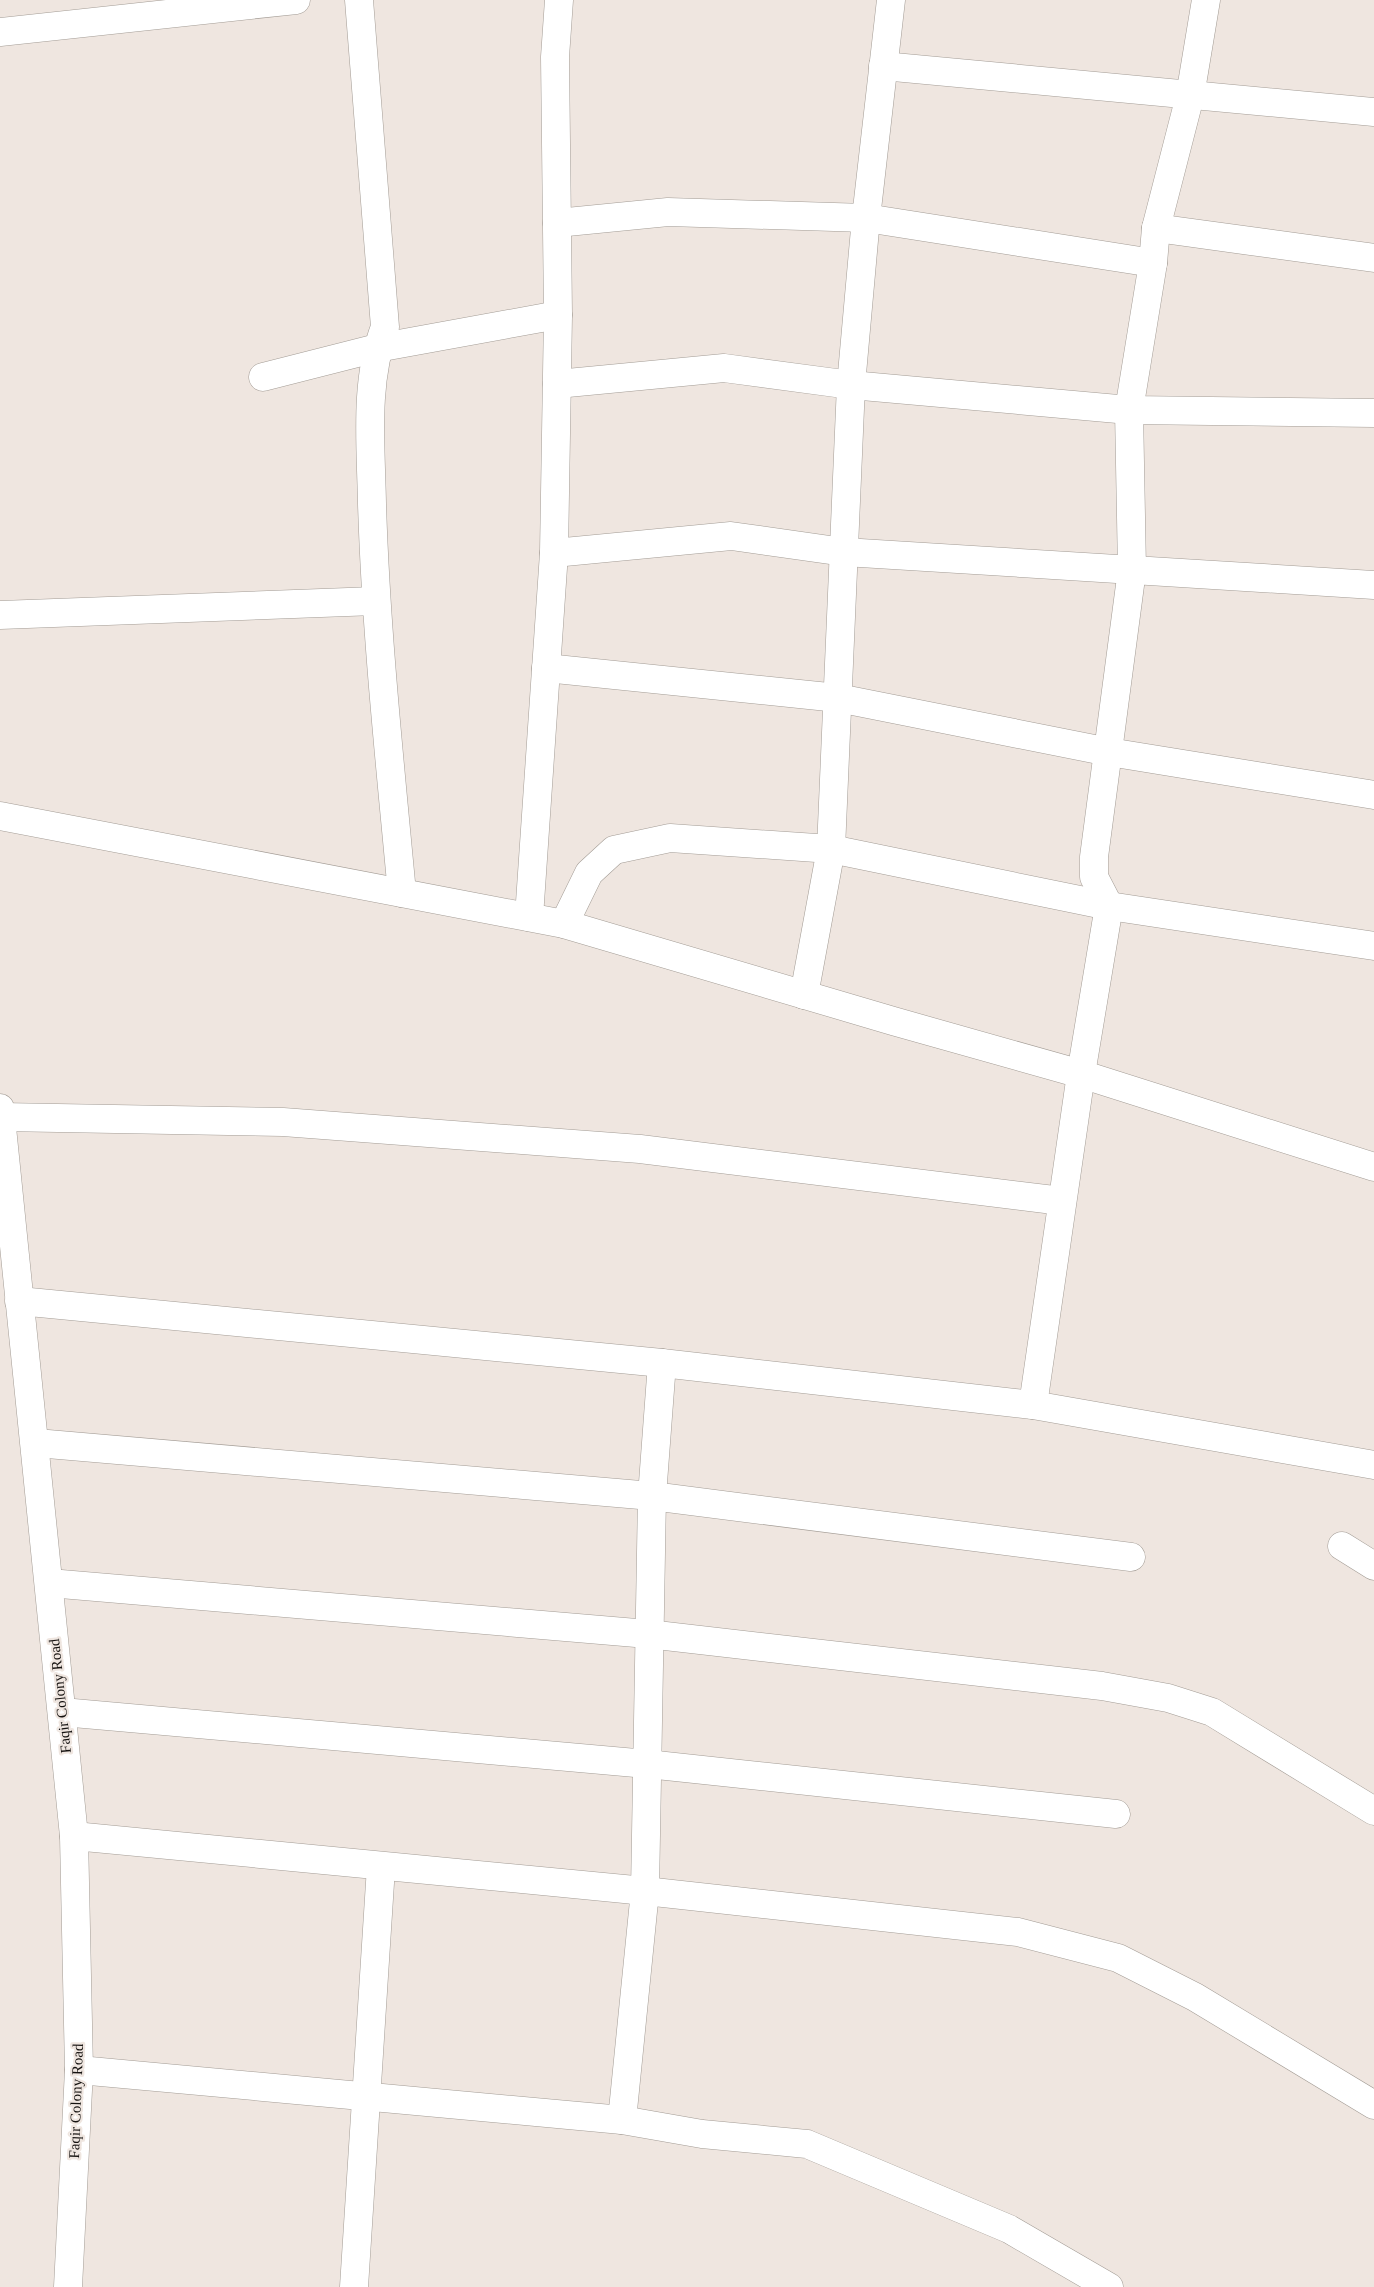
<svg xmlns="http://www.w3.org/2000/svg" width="1374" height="2287" viewBox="0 0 1374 2287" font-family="'Times New Roman',serif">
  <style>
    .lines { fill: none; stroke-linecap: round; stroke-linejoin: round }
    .minor-casing { stroke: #a39c95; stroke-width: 29 }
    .secondary-casing { stroke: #a39c95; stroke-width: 29 }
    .primary-casing { stroke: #a39c95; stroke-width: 29 }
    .minor { stroke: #fff; stroke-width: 28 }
    .secondary { stroke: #fff; stroke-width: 28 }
    .primary { stroke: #fff; stroke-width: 28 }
    .labels { text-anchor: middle; stroke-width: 4.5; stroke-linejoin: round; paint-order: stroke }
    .street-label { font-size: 15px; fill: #151210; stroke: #efe6e0 }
  </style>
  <rect width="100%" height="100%" fill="#efe6e0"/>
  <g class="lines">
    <defs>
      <g id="minor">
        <path d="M359 0 385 327C364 382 371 446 372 504 376 634 390 764 402 893"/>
        <path d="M0 32 296 0"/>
        <path d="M883 66 1374 112"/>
        <path d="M557 223 668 212 866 218 1153 263"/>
        <path d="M1156 228 1374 258"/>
        <path d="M263 377 377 348 558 315"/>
        <path d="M557 384 724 368 851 385 1129 410 1374 413"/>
        <path d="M554 553 731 536 844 552 1374 585"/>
        <path d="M0 615 375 601"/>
        <path d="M546 668 838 698 1109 752 1374 795"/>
        <path d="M529 917 554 553 558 315 555 57 559 0"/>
        <path d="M564 924 589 873 614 850 670 838 831 849 1109 906 1374 946"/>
        <path d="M804 995 831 849 851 385 866 218 891 0"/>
        <path d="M1 1117 283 1122 640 1149 1062 1201"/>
        <path d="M19 1301 662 1363 1033 1405 1374 1465"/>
        <path d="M1033 1405 1081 1074 1109 906 1094 877V857L1132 570 1129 410 1153 263 1156 228 1190 96 1206 0"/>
        <path d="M36 1443 652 1496 1131 1557"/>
        <path d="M1342 1546 1374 1566"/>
        <path d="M49 1583 648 1634 1102 1686 1168 1698 1212 1712 1374 1811"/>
        <path d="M62 1712 647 1764 1116 1814"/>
        <path d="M74 1836 645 1891 1018 1932 1118 1958 1195 1997 1374 2105"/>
        <path d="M79 2070 622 2120 702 2134 807 2144 1009 2229 1109 2287"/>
        <path d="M622 2120 645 1891 652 1496 662 1363"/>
        <path d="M354 2287 381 1867"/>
      </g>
      <path id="secondary" d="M0 816 564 924 893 1021 1081 1074 1374 1167"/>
      <path id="primary" d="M0 1108 74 1836 79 2070 68 2287"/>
    </defs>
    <!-- minor casing -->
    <use href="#minor" class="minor-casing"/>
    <!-- secondary casing -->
    <use href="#secondary" class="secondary-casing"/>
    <!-- primary casing -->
    <use href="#primary" class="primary-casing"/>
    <!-- minor -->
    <use href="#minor" class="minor"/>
    <!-- secondary -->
    <use href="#secondary" class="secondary"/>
    <!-- primary -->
    <use href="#primary" class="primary"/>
  </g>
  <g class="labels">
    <!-- street labels -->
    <g class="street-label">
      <text transform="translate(60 1696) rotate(-96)" y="5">Faqir Colony Road</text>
      <text transform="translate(76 2101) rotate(-88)" y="5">Faqir Colony Road</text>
    </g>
  </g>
</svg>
